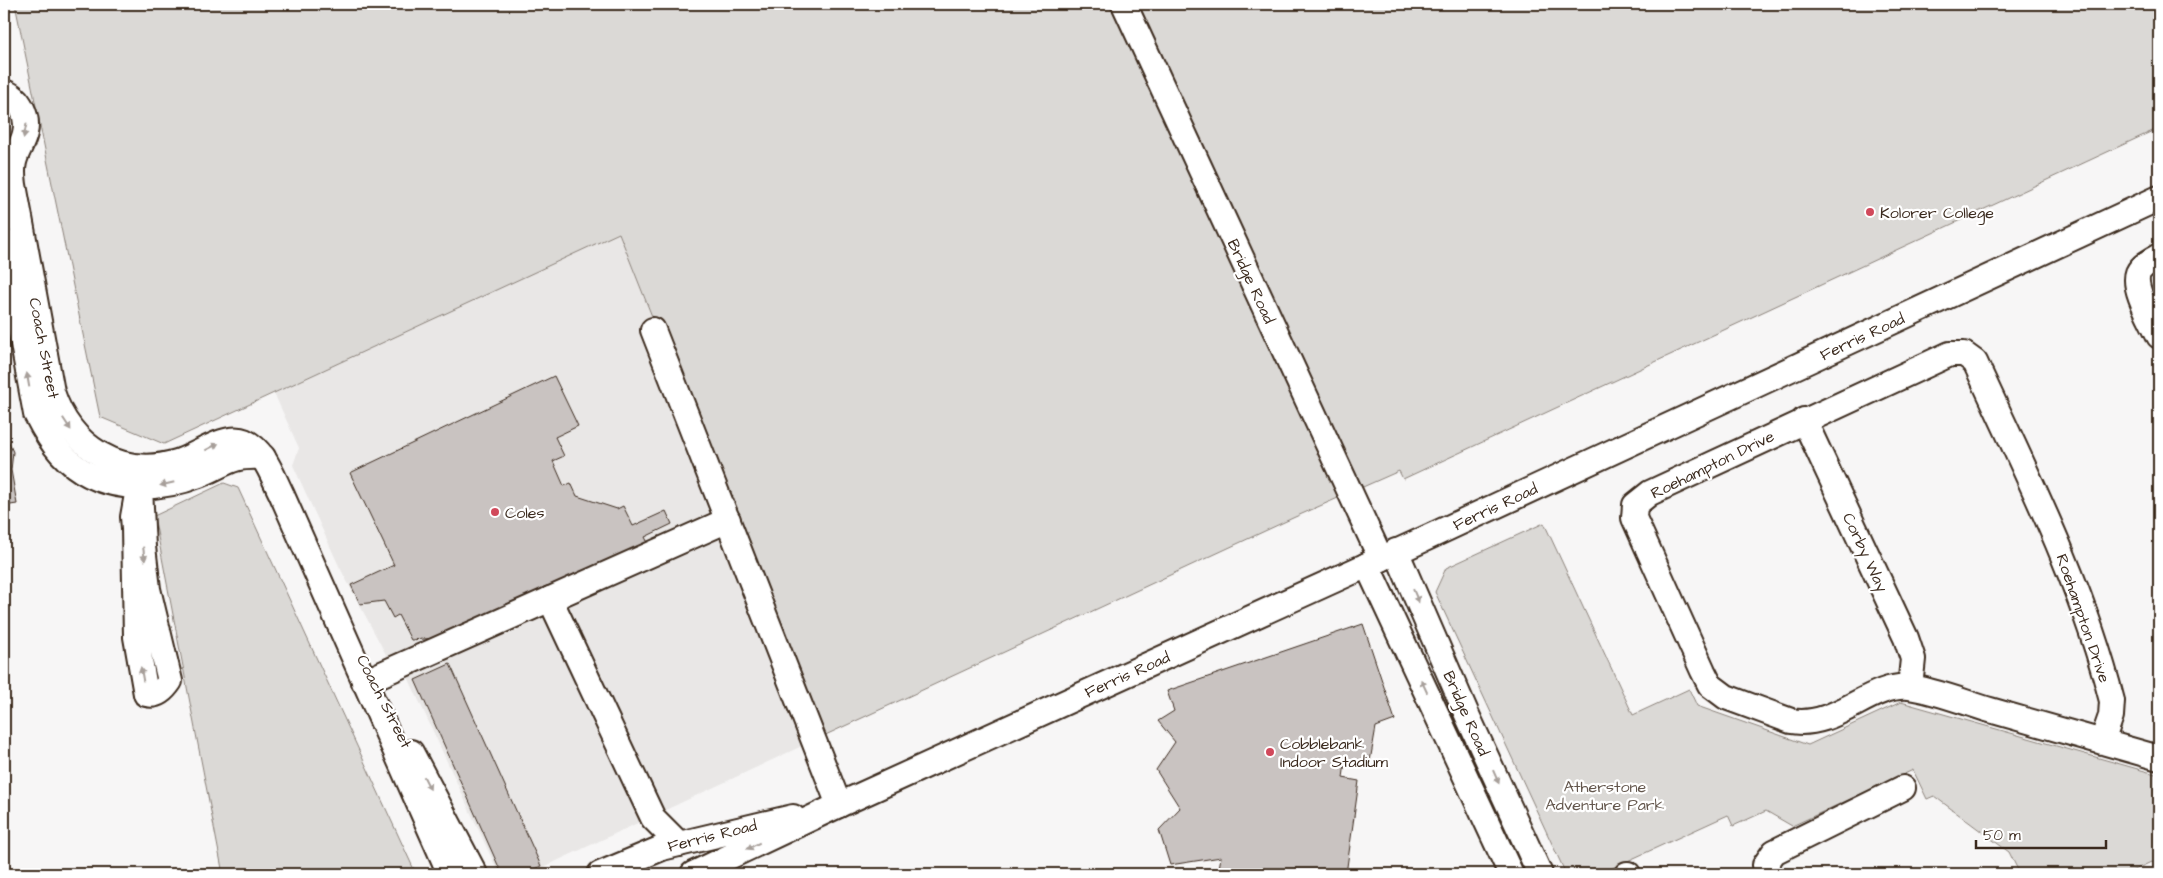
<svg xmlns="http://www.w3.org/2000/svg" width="2163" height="878" viewBox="0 0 2163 878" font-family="'Architects Daughter',sans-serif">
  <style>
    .built { fill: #e9e7e6 }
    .green { fill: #dbd9d6; stroke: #8b827a }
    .building { fill: #c9c3c1; stroke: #3b2a1e }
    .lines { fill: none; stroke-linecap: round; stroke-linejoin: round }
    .minor-casing { stroke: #3b2a1e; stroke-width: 28 }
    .minor { stroke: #fff; stroke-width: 24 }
    .rail-casing { stroke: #3b2a1e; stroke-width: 5.5 }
    .rail { stroke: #fff; stroke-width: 4; stroke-dasharray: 11; stroke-linecap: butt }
    .oneway { fill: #a79f9a }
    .poi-dot { fill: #d1495b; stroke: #fff; stroke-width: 2 }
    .labels { text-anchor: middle; stroke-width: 4.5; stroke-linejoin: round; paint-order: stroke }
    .poi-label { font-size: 16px; fill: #3b2a1e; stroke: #fff; text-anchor: start }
    .street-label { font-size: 16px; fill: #3b2a1e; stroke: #fff }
    .park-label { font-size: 16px; fill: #63564c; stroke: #fff }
  </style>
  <rect width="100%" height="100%" fill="#f7f6f6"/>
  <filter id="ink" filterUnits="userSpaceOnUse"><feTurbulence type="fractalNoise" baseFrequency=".02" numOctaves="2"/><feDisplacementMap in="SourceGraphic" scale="10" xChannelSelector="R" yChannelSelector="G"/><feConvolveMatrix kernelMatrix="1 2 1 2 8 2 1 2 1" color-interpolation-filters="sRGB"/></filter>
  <g filter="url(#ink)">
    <!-- built -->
    <path class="built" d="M619 232 819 738 546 866 536 874H499L408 677 400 681 339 566 293 465 299 448 274 393Z"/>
    <!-- green -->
    <g class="green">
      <path d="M15 4H2159V128L1403 479 1399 471 1295 517 819 738 619 233 164 444 100 417Z"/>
      <path d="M224 483 238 488 416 874H223L154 516Z"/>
      <path d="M1544 523 1633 715 1689 689 1697 706 1808 745 1901 702 2159 775V865L2151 862 2126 874H2020L2009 852 1934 796 1927 799 1913 770 1792 826 1766 811 1733 826 1728 815 1599 874H1566L1435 592 1446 568Z"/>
    </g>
    <!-- building -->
    <g class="building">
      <path d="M554 376 578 426 555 437 564 456 553 461 564 486 571 483 577 496 617 509 623 506 633 526 666 511 672 524 645 537 648 543 437 638 411 640 398 615 393 618 384 601 360 604 351 585 394 565 350 473Z"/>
      <path d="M4 431 13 452 11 470 17 504 4 506Z"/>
      <path d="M1363 624 1395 720 1376 727 1369 767 1345 763 1343 778 1359 781 1346 874H1218L1221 857 1170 865 1159 830 1180 808 1156 770 1175 742 1158 721 1174 711 1167 691Z"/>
      <path d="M450 664 541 866 523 874H502L415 680Z"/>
    </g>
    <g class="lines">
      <defs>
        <g id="minor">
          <path d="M1124 4 1381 559"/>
          <path d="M4 92C20 97 29 117 25 133 23 143 16 152 14 162 12 170 13 177 14 185L52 392C70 447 120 479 177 462 195 457 226 433 244 441 264 450 272 475 281 493L450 874"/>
          <path d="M4 242 36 414C43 428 50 441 61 453 96 492 153 493 199 475 227 464 229 455 263 457"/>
          <path d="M2159 256C2152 260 2142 265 2138 273 2132 289 2153 322 2159 336"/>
          <path d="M653 330 839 805"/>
          <path d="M1804 420 1906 638 1913 659 1910 687"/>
          <path d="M140 488 143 547 148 589 170 681C164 690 157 697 146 694L136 637 134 528 133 517 142 467"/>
          <path d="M1396 551 1468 717 1540 874"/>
          <path d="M1367 565 1511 874"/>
          <path d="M550 599 653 818 679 844"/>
          <path d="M364 682 728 520"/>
          <path d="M2102 742 2111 716 2112 701C2082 582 2026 473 1975 362L1964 354H1950L1650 493 1635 505 1634 518 1703 671 1710 685 1726 697 1791 721C1836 729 1870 683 1909 687 1934 690 1966 703 1990 710 2046 726 2103 742 2159 758"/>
          <path d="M411 752 475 874"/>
          <path d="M600 874 662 848 793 817"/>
          <path d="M693 874 839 805 1418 542 2159 198"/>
          <path d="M1627 874H1628"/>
          <path d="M1767 874 1765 865 1774 852 1903 788"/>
        </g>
      </defs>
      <!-- minor casing -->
      <use href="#minor" class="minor-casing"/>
      <!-- minor -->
      <use href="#minor" class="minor"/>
      <defs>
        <path id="rail" d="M4 855 7 874"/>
      </defs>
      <!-- rail casing -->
      <use href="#rail" class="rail-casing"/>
      <!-- rail -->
      <use href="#rail" class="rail"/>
    </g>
    <!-- one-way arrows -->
    <defs><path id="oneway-solid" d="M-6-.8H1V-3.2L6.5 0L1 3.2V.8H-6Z" transform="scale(1.25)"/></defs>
    <g class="oneway">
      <use href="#oneway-solid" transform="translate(25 131) rotate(102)"/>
      <use href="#oneway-solid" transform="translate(28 380) rotate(-100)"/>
      <use href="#oneway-solid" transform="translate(67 424) rotate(57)"/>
      <use href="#oneway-solid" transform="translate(212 447) rotate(-27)"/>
      <use href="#oneway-solid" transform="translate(167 484) rotate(167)"/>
      <use href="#oneway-solid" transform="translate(144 554) rotate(83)"/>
      <use href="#oneway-solid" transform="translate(1416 596) rotate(67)"/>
      <use href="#oneway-solid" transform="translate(142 674) rotate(-100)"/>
      <use href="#oneway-solid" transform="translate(1424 686) rotate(-115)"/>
      <use href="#oneway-solid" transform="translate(1496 777) rotate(66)"/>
      <use href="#oneway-solid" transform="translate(427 783) rotate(63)"/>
      <use href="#oneway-solid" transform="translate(753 846) rotate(154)"/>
    </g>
  </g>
  <!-- markers -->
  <g class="poi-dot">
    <circle cx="1870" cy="212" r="5"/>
    <circle cx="495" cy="512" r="5"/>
    <circle cx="1270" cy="752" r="5"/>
  </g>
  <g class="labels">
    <!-- poi labels -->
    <g class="poi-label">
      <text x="1880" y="218">Kolorer College</text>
      <text x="505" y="518">Coles</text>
      <text x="1280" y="749">Cobblebank<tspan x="1280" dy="18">Indoor Stadium</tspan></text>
    </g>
    <!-- street labels -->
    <g class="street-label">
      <text transform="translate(1252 281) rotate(65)" y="6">Bridge Road</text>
      <text transform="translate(1862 336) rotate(-25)" y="6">Ferris Road</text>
      <text transform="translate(45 348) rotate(79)" y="6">Coach Street</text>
      <text transform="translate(1712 464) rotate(-26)" y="6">Roehampton Drive</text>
      <text transform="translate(1495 506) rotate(-25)" y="6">Ferris Road</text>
      <text transform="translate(1866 552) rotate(65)" y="6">Corby Way</text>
      <text transform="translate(2084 618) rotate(71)" y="6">Roehampton Drive</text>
      <text transform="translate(1127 674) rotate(-24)" y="6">Ferris Road</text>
      <text transform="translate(385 701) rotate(63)" y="6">Coach Street</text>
      <text transform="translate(1467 713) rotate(66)" y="6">Bridge Road</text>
      <text transform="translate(712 835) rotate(-14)" y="6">Ferris Road</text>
    </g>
    <!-- park labels -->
    <g class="park-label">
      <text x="1605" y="792">Atherstone<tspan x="1605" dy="18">Adventure Park</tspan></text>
    </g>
  </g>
  <!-- margin -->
  <rect width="2163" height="878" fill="none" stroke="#fff" stroke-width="20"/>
  <rect x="10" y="10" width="2143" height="858" fill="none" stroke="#3b2a1e" stroke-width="2" filter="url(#ink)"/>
  <!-- scale -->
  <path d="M1976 840v8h130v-8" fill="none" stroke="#3b2a1e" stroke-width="2.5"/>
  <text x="1983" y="840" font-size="15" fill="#3b2a1e" stroke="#ffffff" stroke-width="4" paint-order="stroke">50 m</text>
</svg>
